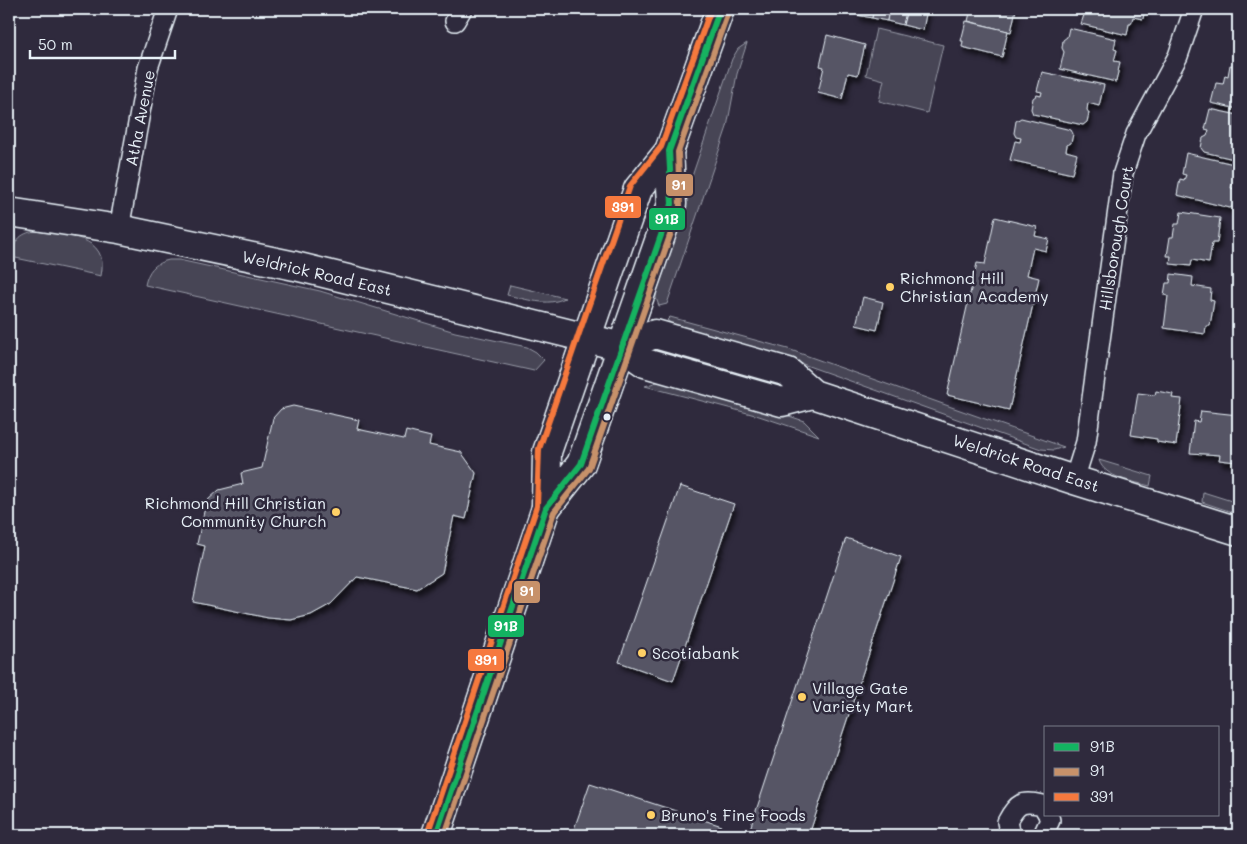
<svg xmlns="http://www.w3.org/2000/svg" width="1247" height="844" viewBox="0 0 1247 844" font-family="Mali,sans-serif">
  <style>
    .green { fill: #464455; stroke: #979aa6 }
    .building { fill: #575565; stroke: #e8f1f8; filter: url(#shadow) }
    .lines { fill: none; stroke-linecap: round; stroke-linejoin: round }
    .street-casing { stroke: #e8f1f8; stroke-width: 22 }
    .secondary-casing { stroke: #e8f1f8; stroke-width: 31 }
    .street { stroke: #2f2a3d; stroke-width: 19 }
    .secondary { stroke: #2f2a3d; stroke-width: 28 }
    .bus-1-casing { stroke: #2f2a3d; stroke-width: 10 }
    .bus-2-casing { stroke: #2f2a3d; stroke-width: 10 }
    .bus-3-casing { stroke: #2f2a3d; stroke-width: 10 }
    .bus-1 { stroke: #13b361; stroke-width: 6 }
    .bus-2 { stroke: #c7916a; stroke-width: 6 }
    .bus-3 { stroke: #f6793e; stroke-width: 6 }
    .poi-dot { fill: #ffd166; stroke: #2f2a3d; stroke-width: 2 }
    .bus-dot { fill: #e8f1f8; stroke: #2f2a3d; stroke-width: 2 }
    .labels { text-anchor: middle; stroke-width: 5; stroke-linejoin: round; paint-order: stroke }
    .street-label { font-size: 16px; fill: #e8f1f8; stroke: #2f2a3d }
    .poi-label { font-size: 16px; fill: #e8f1f8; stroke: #2f2a3d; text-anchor: start }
    .line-badge { stroke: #2f2a3d; stroke-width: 2 }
    .badge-label { font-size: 14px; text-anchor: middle; font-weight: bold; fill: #fff }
  </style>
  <defs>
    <filter id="shadow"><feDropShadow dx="3" dy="5.5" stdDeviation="2.5" flood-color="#0009"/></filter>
  </defs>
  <rect width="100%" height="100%" fill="#2f2a3d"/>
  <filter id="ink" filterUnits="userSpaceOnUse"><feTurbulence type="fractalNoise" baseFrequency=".02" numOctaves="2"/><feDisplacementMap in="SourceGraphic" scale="10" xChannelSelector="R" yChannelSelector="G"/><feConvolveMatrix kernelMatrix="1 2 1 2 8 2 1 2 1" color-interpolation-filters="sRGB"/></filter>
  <g filter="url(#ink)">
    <!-- green -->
    <g class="green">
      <path d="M876 29 943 45 927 113 879 101 884 80 866 75Z"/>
      <path d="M747 43 737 74 727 127 667 304 659 306 656 298 657 279 732 59 738 49Z"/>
      <path d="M36 231C65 236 110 234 101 276L11 257C14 242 19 233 36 231Z"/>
      <path d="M169 260H179L320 291 455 332 527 347 536 352 544 360 534 371 145 285C148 271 154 263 169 260Z"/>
      <path d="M510 285 565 298C547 307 526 299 507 295Z"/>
      <path d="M670 317 788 349 1064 447 1054 450 1041 449 783 357 673 325 667 320Z"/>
      <path d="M657 382H664L765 408 804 421 819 436 759 416 645 386Z"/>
      <path d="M1099 460 1152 476 1150 486C1135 482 1104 478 1099 460Z"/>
      <path d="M1203 492 1238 503V514L1202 502Z"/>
    </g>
    <!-- building -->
    <g class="building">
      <path d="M859 9H874L872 18 857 15Z"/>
      <path d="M874 9H889L887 21 872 18Z"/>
      <path d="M889 9H907L903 25 887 21Z"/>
      <path d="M907 9H927L923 30 903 25Z"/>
      <path d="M971 9H1016L1011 32 968 21Z"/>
      <path d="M1080 9H1145L1143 19 1133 17 1131 24H1129L1127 35 1081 24 1084 15 1079 14Z"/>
      <path d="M966 21 1008 31 1002 57 962 47 963 41H961Z"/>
      <path d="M1069 28 1116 39 1114 49 1117 50 1114 61 1120 62 1116 82 1060 69 1064 52 1062 48 1063 40 1067 37Z"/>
      <path d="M827 35 865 45 858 75 848 73 842 99 818 93 824 67 820 66Z"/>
      <path d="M1230 65 1238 67V109L1211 103 1216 83 1223 84 1225 75 1228 76Z"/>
      <path d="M1042 72 1104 85 1099 106 1088 103 1087 110 1089 113 1087 122 1083 125 1033 114 1031 109 1033 98 1037 95 1041 96 1042 92 1037 91Z"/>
      <path d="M1210 109 1238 115V160L1204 152 1201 148 1203 138 1207 136 1209 130 1205 129Z"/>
      <path d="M1021 118 1071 130 1073 134 1071 143 1067 145 1066 151 1077 154 1072 174 1010 160 1015 141 1020 142 1021 138 1016 137 1014 133 1016 121Z"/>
      <path d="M1186 153 1238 165 1237 185 1232 184 1231 188 1235 189 1237 193 1235 205 1230 208 1177 195 1180 179 1184 180 1186 175 1182 174Z"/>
      <path d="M1181 212 1220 218 1217 243H1212L1209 263 1192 260 1191 266 1170 264 1171 256H1167L1170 237H1173L1175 224H1179Z"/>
      <path d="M995 217 1037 227 1035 236 1049 239 1046 251 1033 248 1027 275 1039 278 1009 410 947 395 977 263 985 264Z"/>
      <path d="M1171 274 1193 277 1192 286 1211 289 1210 300 1214 301 1210 326H1206L1205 334 1164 328 1168 296 1164 295 1166 283H1170Z"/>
      <path d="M863 297 883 302 877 330 856 325Z"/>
      <path d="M1156 391 1173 394 1172 398 1182 399 1176 445 1157 442V439L1131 435 1138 393 1155 395Z"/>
      <path d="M293 406 359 420 357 429 404 439 406 431 431 437 429 445 461 452 476 473 466 519 454 516 442 573 417 589 357 577 331 604 311 615 291 620 268 618 193 602 205 546 197 544 205 507 208 500 219 490 243 484 241 473 262 468 273 418 281 409Z"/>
      <path d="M1201 411 1238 415V440L1236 462 1219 460 1220 455 1190 453 1194 421 1199 422Z"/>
      <path d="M680 486 734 504 673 681 619 662Z"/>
      <path d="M846 538 901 557 809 835H748Z"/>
      <path d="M590 783 722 826 719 835H572Z"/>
    </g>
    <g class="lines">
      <defs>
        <g id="street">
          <path d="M455 21 462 9"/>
          <path d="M119 229 148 68 168 9"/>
          <path d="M1074 480 1086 442 1123 173 1136 134 1178 56 1194 9"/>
          <path d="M1010 835 1007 822C1017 803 1022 800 1043 805L1046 811"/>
          <path d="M1043 835 1050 820 1048 815"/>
        </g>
        <g id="secondary">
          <path d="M9 212 119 229 295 266 587 338 622 347 645 363 782 402 813 394"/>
          <path d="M622 347 655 334 788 372 813 394 1074 480 1238 531"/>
          <path d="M546 508 581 464 672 204 669 151"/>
          <path d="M436 835 546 508 547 452 638 189 669 151 720 9"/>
        </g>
      </defs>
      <!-- street casing -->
      <use href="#street" class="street-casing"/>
      <!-- secondary casing -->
      <use href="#secondary" class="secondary-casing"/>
      <!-- street -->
      <use href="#street" class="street"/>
      <!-- secondary -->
      <use href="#secondary" class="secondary"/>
      <defs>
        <path id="bus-1" d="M436 835 546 508 581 464 672 204 669 151 720 9"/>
        <path id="bus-2" d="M445 835 554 512 589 468 680 207 678 152 728 12"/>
        <path id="bus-3" d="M428 832 537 506 539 449 630 186 661 147 711 9"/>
      </defs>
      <!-- bus-1 casing -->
      <use href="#bus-1" class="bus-1-casing"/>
      <!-- bus-2 casing -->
      <use href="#bus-2" class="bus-2-casing"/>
      <!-- bus-3 casing -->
      <use href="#bus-3" class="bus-3-casing"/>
      <!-- bus-1 -->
      <use href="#bus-1" class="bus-1"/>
      <!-- bus-2 -->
      <use href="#bus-2" class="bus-2"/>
      <!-- bus-3 -->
      <use href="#bus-3" class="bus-3"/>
    </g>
  </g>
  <!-- markers -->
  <g class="poi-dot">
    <circle cx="890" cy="287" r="5"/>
    <circle cx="336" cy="512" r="5"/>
    <circle cx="642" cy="653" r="5"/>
    <circle cx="802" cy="697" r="5"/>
    <circle cx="651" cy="815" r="5"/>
  </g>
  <circle class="bus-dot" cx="607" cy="417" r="4.5"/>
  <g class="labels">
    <!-- street labels -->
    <g class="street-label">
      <text transform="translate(140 118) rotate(-79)" y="6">Atha Avenue</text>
      <text transform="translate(1116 238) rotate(-81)" y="6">Hillsborough Court</text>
      <text transform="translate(317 273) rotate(13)" y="6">Weldrick Road East</text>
      <text transform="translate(1026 463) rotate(18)" y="6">Weldrick Road East</text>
    </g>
    <!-- poi labels -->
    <g class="poi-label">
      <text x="900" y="284">Richmond Hill<tspan x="900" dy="18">Christian Academy</tspan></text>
      <text x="326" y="509" text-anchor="end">Richmond Hill Christian<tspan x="326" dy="18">Community Church</tspan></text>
      <text x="652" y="659">Scotiabank</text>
      <text x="812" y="694">Village Gate<tspan x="812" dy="18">Variety Mart</tspan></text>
      <text x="661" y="821">Bruno's Fine Foods</text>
    </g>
  </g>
  <g class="line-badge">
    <rect x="665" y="173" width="29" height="24" rx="5" fill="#c7916a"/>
    <rect x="604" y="195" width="38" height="24" rx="5" fill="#f6793e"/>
    <rect x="648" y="207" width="38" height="24" rx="5" fill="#13b361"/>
    <rect x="513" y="580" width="28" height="24" rx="5" fill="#c7916a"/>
    <rect x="487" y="614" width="38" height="24" rx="5" fill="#13b361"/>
    <rect x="467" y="648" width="38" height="24" rx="5" fill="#f6793e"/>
  </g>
  <g class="badge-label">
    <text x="679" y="190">91</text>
    <text x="623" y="212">391</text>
    <text x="667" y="224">91B</text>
    <text x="527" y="596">91</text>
    <text x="506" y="631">91B</text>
    <text x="486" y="665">391</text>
  </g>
  <!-- margin -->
  <rect width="1247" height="844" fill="none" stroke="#2f2a3d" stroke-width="30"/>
  <rect x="15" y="15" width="1217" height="814" fill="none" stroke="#e8f1f8" stroke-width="2" filter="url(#ink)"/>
  <!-- legend -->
  <rect x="1044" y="726" width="175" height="90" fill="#2f2a3d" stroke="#797a88"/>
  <rect x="1054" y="743" width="25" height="8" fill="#13b361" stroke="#797a88"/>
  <text x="1090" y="752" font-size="15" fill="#e8f1f8">91B</text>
  <rect x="1054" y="768" width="25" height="8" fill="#c7916a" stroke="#797a88"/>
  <text x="1090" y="776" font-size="15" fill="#e8f1f8">91</text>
  <rect x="1054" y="793" width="25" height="8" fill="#f6793e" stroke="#797a88"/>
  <text x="1090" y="802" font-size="15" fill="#e8f1f8">391</text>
  <!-- scale -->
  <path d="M30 50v8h145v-8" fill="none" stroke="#e8f1f8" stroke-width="2.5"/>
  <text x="38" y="50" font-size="15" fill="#e8f1f8" stroke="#2f2a3d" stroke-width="4" paint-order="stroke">50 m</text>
</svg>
